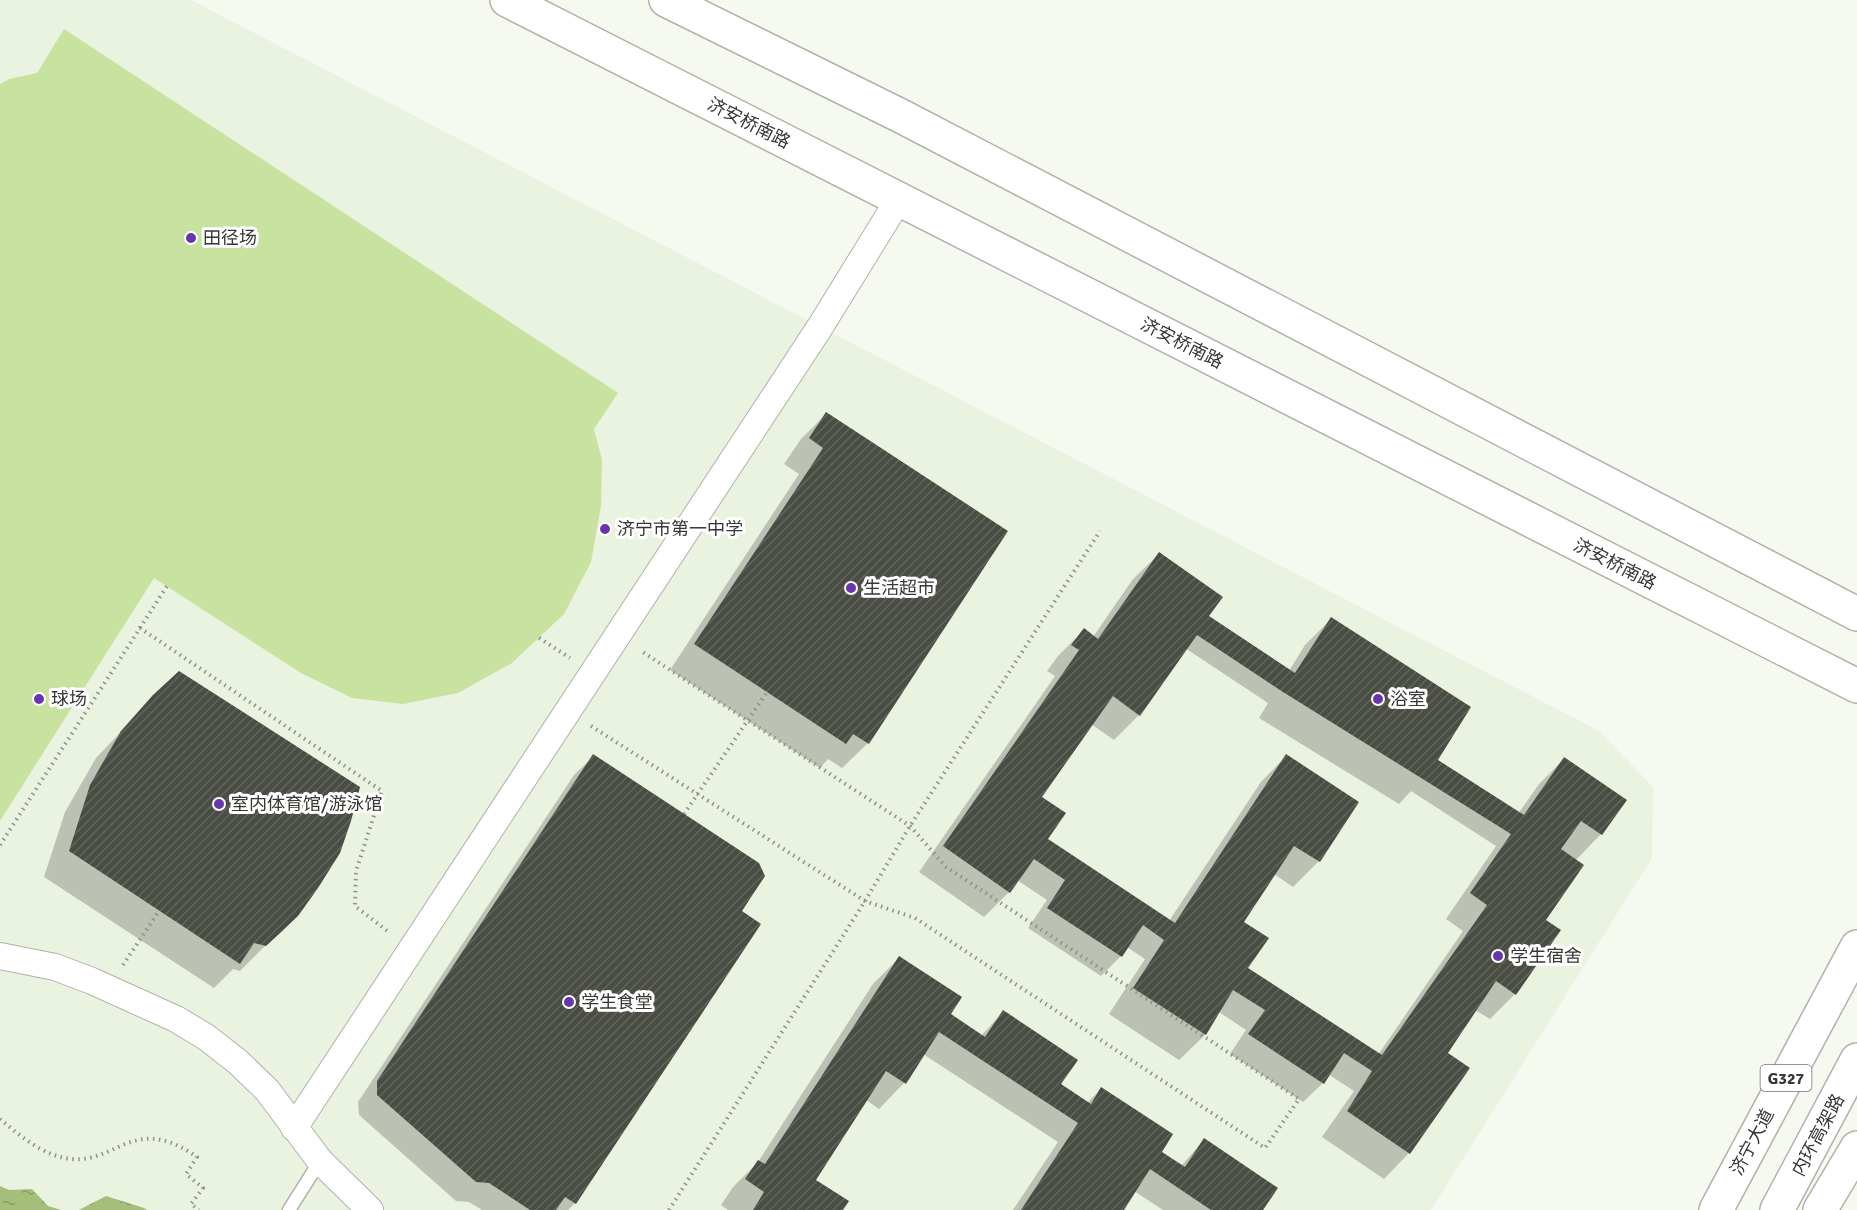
<svg xmlns="http://www.w3.org/2000/svg" width="1857" height="1210" viewBox="0 0 1857 1210" font-family="Signika,'Noto Sans SC',sans-serif">
  <style>
    .built { fill: #eaf2e0 }
    .pitch { fill: #c8e3a0 }
    .water { fill: url(#water-ripples) }
    .shadow { fill: #0003; fill-rule: evenodd }
    .building { fill: url(#building-hatch); fill-rule: evenodd }
    .lines { fill: none; stroke-linecap: round; stroke-linejoin: round }
    .lane-casing { stroke: #afb3aa; stroke-width: 15 }
    .street-casing { stroke: #afb3aa; stroke-width: 28 }
    .primary-casing { stroke: #afb3aa; stroke-width: 36 }
    .highway-casing { stroke: #afb3aa; stroke-width: 36 }
    .path { stroke: #8f918a; stroke-width: 4; stroke-dasharray: 1.5 4.5; stroke-linecap: butt }
    .lane { stroke: #fff; stroke-width: 12 }
    .street { stroke: #fff; stroke-width: 26 }
    .primary { stroke: #fff; stroke-width: 33 }
    .highway { stroke: #fff; stroke-width: 33 }
    .poi-dot { fill: #6a35ac; stroke: #fff; stroke-width: 2 }
    .labels { text-anchor: middle; stroke-width: 6; stroke-linejoin: round; paint-order: stroke }
    .shield { fill: #fff; stroke: #737471; stroke-width: 1.5 }
    .shield-label { font-size: 16px; font-weight: bold; fill: #373834 }
    .street-label { font-size: 18px; fill: #373834; stroke: #fff }
    .poi-label { font-size: 18px; fill: #373834; stroke: #fff; text-anchor: start }
  </style>
  <defs>
    <pattern id="water-ripples" width="26" height="14" patternUnits="userSpaceOnUse" patternTransform="scale(1.5)"><rect width="26" height="14" fill="#a4bf7a"/><path d="M2 4q2-2 4 0t4 0M15 11q2-2 4 0t4 0" fill="none" stroke="#869c65"/></pattern>
    <pattern id="building-hatch" width="6" height="6" patternUnits="userSpaceOnUse" patternTransform="scale(1.5)"><rect width="6" height="6" fill="#494d44"/><path d="M-1 1l2-2M0 6l6-6M5 7l2-2" fill="none" stroke="#61655d"/></pattern>
  </defs>
  <rect width="100%" height="100%" fill="#f5f9ef"/>
  <!-- built -->
  <path class="built" d="M0 0H191L1599 731 1653 787 1652 858 1431 1210H0Z"/>
  <!-- pitch -->
  <path class="pitch" d="M64 29 618 393 594 429 602 460 601 506 591 562 564 614 512 663 458 693 403 704 352 698 301 673 154 578 0 821V84L9 79 37 73Z"/>
  <!-- water -->
  <g class="water">
    <path d="M0 1186 9 1190 32 1189 48 1206 61 1210H0Z"/>
    <path d="M106 1196 144 1208 147 1210H79Z"/>
  </g>
  <!-- shadow -->
  <g class="shadow">
    <path d="M826 414 868 743 842 768 828 759 820 768 670 670 799 474 784 464 801 439Z"/>
    <path d="M1159 554 1207 616 1289 671 1305 645 1331 619 1431 767 1518 814 1539 784 1564 759 1601 834 1575 861 1544 920 1515 994 1490 1019 1475 1010 1446 1053 1409 1153 1384 1179 1322 1137 1354 1091 1328 1074 1323 1083 1303 1102 1230 1054 1246 1030 1219 1012 1205 1035 1179 1060 1109 1014 1145 959 1127 947 1121 956 1101 976 1028 928 1047 900 1017 880 1009 892 984 917 919 872 1055 676 1047 671 1058 656 1084 630 1093 637 1133 579ZM1185 648 1268 703 1259 718 1399 804 1411 791 1496 846 1446 919 1463 931 1378 1055 1246 969 1242 922 1274 874 1293 887 1319 861 1357 802 1286 756 1261 782 1169 921 1046 839 1040 797 1091 724 1114 740 1139 715Z"/>
    <path d="M155 696 296 915 240 971 233 969 214 988 44 877 65 812 96 758Z"/>
    <path d="M594 756 740 911 575 1203 568 1210H482L469 1202 456 1201 359 1115 358 1102 574 775Z"/>
    <path d="M899 958 945 1020 981 1036 1003 1012 1059 1084 1087 1103 1101 1089 1154 1160 1181 1166 1204 1140 1261 1210H1163L1134 1191 1122 1210H1013L1058 1142 923 1054 904 1083 879 1109 866 1100 814 1180 841 1210H728L721 1205 733 1187 758 1162 873 984Z"/>
  </g>
  <!-- building -->
  <g class="building">
    <path d="M826 412 1008 531 869 744 853 734 846 744 694 644 823 448 809 438Z"/>
    <path d="M1159 552 1223 597 1209 616 1295 673 1331 617 1471 707 1438 760 1524 815 1564 757 1627 800 1602 835 1581 821 1561 849 1584 865 1546 920 1561 930 1516 995 1496 981 1448 1053 1470 1068 1410 1154 1347 1111 1372 1071 1344 1053 1324 1084 1248 1034 1265 1010 1233 990 1206 1035 1133 988 1164 940 1143 925 1122 957 1047 908 1065 880 1034 859 1010 893 943 846 1079 650 1071 645 1084 628 1098 639ZM1197 635 1283 692 1511 834 1470 893 1487 905 1382 1055 1248 968 1269 938 1244 922 1294 846 1320 862 1359 802 1286 754 1175 923 1048 839 1066 813 1042 797 1113 696 1140 716Z"/>
    <path d="M179 671 360 787 351 821 340 853 318 888 298 916 279 934 266 946 254 943 240 964 69 851 90 785 121 731 153 695Z"/>
    <path d="M593 754 759 863 765 876 742 911 761 924 576 1204 565 1197 556 1210H530L489 1183 476 1182 377 1095V1081Z"/>
    <path d="M899 956 962 997 951 1014 985 1037 1003 1010 1078 1060 1061 1084 1091 1104 1101 1087 1173 1134 1162 1152 1185 1167 1204 1138 1278 1188 1263 1210H1211L1150 1169 1124 1210H1021L1078 1123 939 1032 906 1084 886 1071 816 1180 849 1201 843 1210H753L764 1192 745 1179 758 1160 765 1164Z"/>
  </g>
  <g class="lines">
    <defs>
      <path id="lane" d="M289 1210 320 1161"/>
      <g id="street">
        <path d="M0 956 55 967 92 981 176 1019 206 1037 238 1062 267 1090 320 1161 370 1210"/>
        <path d="M294 1128 820 327 899 199"/>
      </g>
      <g id="primary">
        <path d="M507 0 1857 686"/>
        <path d="M666 0 901 116 1857 614"/>
      </g>
      <g id="highway">
        <path d="M1716 1210 1857 947"/>
        <path d="M1777 1210 1857 1060"/>
        <path d="M1820 1210 1857 1148"/>
      </g>
    </defs>
    <!-- lane casing -->
    <use href="#lane" class="lane-casing"/>
    <!-- street casing -->
    <use href="#street" class="street-casing"/>
    <!-- primary casing -->
    <use href="#primary" class="primary-casing"/>
    <!-- highway casing -->
    <use href="#highway" class="highway-casing"/>
    <!-- path -->
    <g class="path">
      <path d="M140 628 167 586"/>
      <path d="M539 638 570 658"/>
      <path d="M591 726 865 901 915 918 1265 1148 1299 1099 946 867 910 826 641 651"/>
      <path d="M684 814 767 692"/>
      <path d="M0 845 140 628 382 791 356 871 355 906 390 933"/>
      <path d="M123 965 159 911"/>
      <path d="M0 1119C20 1136 45 1157 72 1159 94 1161 109 1150 128 1143 155 1133 175 1142 197 1157L186 1174 203 1188 191 1204 199 1210"/>
      <path d="M669 1210 865 901 910 826 1100 531"/>
    </g>
    <!-- lane -->
    <use href="#lane" class="lane"/>
    <!-- street -->
    <use href="#street" class="street"/>
    <!-- primary -->
    <use href="#primary" class="primary"/>
    <!-- highway -->
    <use href="#highway" class="highway"/>
  </g>
  <!-- markers -->
  <g class="poi-dot">
    <circle cx="191" cy="238" r="6"/>
    <circle cx="605" cy="529" r="6"/>
    <circle cx="851" cy="588" r="6"/>
    <circle cx="39" cy="699" r="6"/>
    <circle cx="1378" cy="699" r="6"/>
    <circle cx="219" cy="804" r="6"/>
    <circle cx="1498" cy="956" r="6"/>
    <circle cx="569" cy="1002" r="6"/>
  </g>
  <g class="labels">
    <!-- shield labels -->
    <rect class="shield" x="1760.5" y="1065" width="51" height="26" rx="4.5"/>
    <g class="shield-label">
      <text x="1786" y="1084">G327</text>
    </g>
    <!-- street labels -->
    <g class="street-label">
      <text transform="translate(749 123) rotate(27)" y="6">济安桥南路</text>
      <text transform="translate(1182 343) rotate(27)" y="6">济安桥南路</text>
      <text transform="translate(1615 564) rotate(27)" y="6">济安桥南路</text>
      <text transform="translate(1818 1135) rotate(-62)" y="6">内环高架路</text>
      <text transform="translate(1752 1142) rotate(-62)" y="6">济宁大道</text>
    </g>
    <!-- poi labels -->
    <g class="poi-label">
      <text x="203" y="244">田径场</text>
      <text x="617" y="535">济宁市第一中学</text>
      <text x="863" y="594">生活超市</text>
      <text x="51" y="705">球场</text>
      <text x="1390" y="705">浴室</text>
      <text x="231" y="810">室内体育馆/游泳馆</text>
      <text x="1510" y="962">学生宿舍</text>
      <text x="581" y="1008">学生食堂</text>
    </g>
  </g>
</svg>
